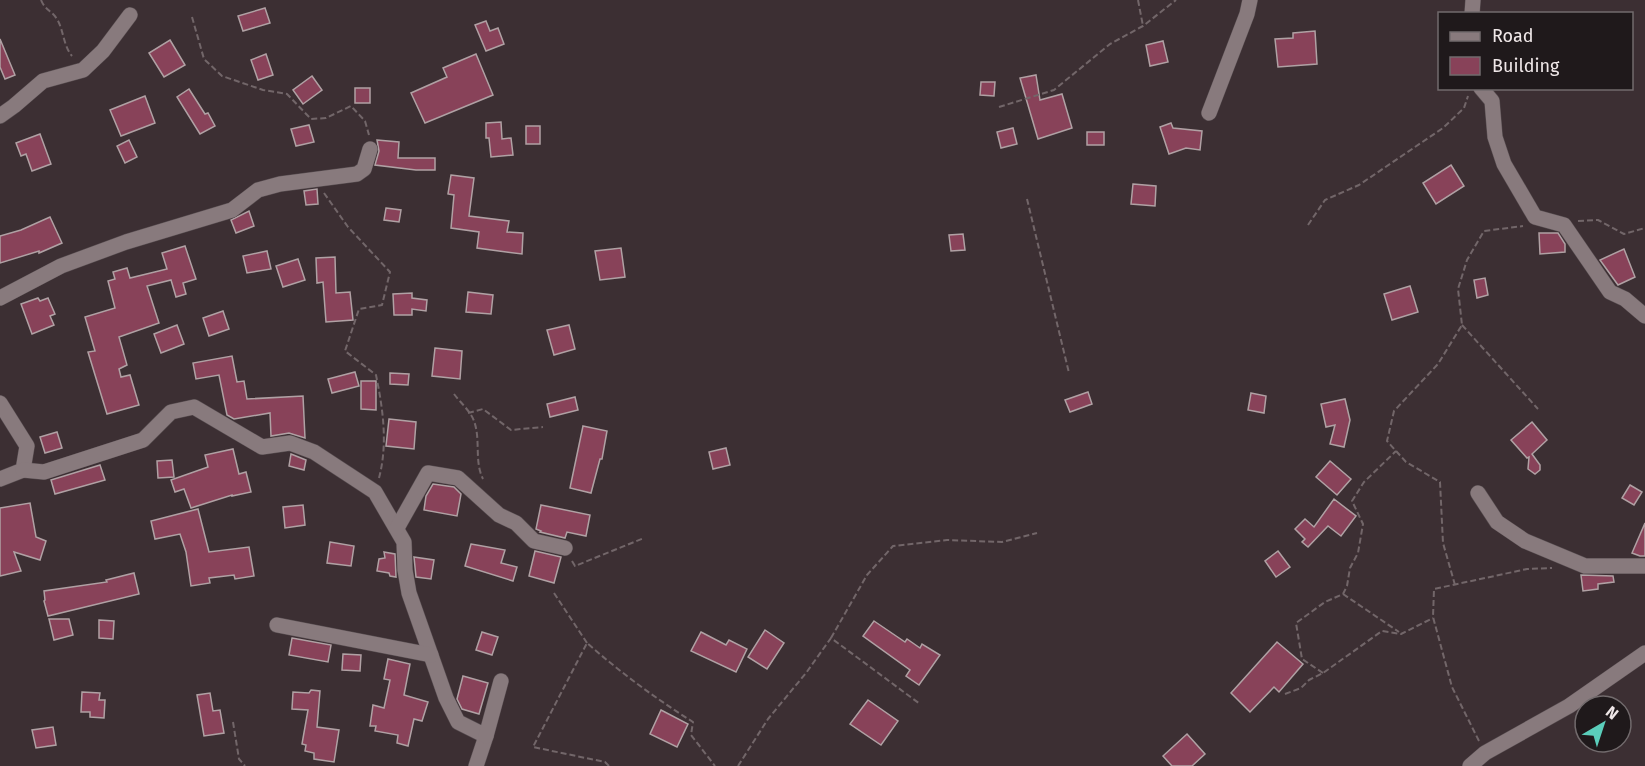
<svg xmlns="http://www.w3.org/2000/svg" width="1645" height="766" viewBox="0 0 1645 766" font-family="'Fira Sans',sans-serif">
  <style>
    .building { fill: #884259; stroke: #b0a1a4; stroke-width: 1.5 }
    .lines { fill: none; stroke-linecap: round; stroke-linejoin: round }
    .minor-casing { stroke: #574d50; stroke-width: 16 }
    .path { stroke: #726669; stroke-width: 2; stroke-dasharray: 6 3; stroke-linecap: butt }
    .minor { stroke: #887a7d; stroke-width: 15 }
  </style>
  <rect width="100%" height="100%" fill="#3c2f33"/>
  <!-- building -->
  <g class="building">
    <path d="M265 8 270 23 243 31 238 16Z"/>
    <path d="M486 21 490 31 498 28 504 44 486 51 475 25Z"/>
    <path d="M1315 31 1317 64 1278 67 1275 39 1293 38V33Z"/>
    <path d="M0 39 15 75 5 79 0 67Z"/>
    <path d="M170 40 185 65 164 77 149 53Z"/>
    <path d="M1163 41 1168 62 1150 66 1146 45Z"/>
    <path d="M266 54 273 75 258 80 251 60Z"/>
    <path d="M476 54 493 95 425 123 411 93 447 77 443 68Z"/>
    <path d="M1036 75 1040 100 1062 94 1072 128 1038 139 1020 78Z"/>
    <path d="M312 76 322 90 303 104 293 90Z"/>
    <path d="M981 82H995L994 96 980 95Z"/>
    <rect x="355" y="88" width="15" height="15"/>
    <path d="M189 89 205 114 208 113 215 126 200 134 177 97Z"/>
    <path d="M145 96 155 123 121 136 110 110Z"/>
    <path d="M501 122 502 139 511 138 513 155 491 157 489 138H486V123Z"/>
    <path d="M1171 123 1173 128 1202 131 1200 150 1186 148 1169 154 1160 127Z"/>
    <path d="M309 125 314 142 296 146 291 129Z"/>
    <rect x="526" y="126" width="14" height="18"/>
    <path d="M1013 128 1017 144 1001 148 997 132Z"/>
    <rect x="1087" y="132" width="17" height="13"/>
    <path d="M40 134 51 164 32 171 26 154 21 156 16 143Z"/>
    <path d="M129 140 137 157 125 163 117 146Z"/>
    <path d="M377 140 399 142 398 158H435V170H416L375 165 379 151Z"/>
    <path d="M1451 165 1464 186 1436 204 1423 183Z"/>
    <path d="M451 175 474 178 469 216 509 221 507 232 523 233 522 254 477 248 479 232 451 228 454 195 448 194Z"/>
    <path d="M1133 184 1156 186 1155 206 1131 204Z"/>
    <path d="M317 189 318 204 306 205 304 191Z"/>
    <path d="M386 208 401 210 399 222 384 220Z"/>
    <path d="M249 211 254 226 236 233 231 220Z"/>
    <path d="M50 217 62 243 39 253V251L0 263V236L21 230Z"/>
    <path d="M1539 233H1558L1565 244V252L1540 254Z"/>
    <path d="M963 234 965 250 951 251 949 235Z"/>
    <path d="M185 246 196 279 183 283 186 294 176 297 171 280 147 286 159 323 119 337 127 365 119 369 121 377 130 375 139 405 107 414 88 352 95 351 85 317 115 308 108 281 115 279 113 272 127 268 130 278 167 269 162 253Z"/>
    <path d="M621 248 625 277 600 280 595 251Z"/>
    <path d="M1624 249 1635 277 1618 285 1600 260Z"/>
    <path d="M267 251 271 269 247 273 243 256Z"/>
    <path d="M335 257 336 293 350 292 353 320 326 322 323 282 317 283 316 258Z"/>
    <path d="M298 259 305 280 283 287 276 266Z"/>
    <path d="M1485 278 1488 295 1477 298 1474 280Z"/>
    <path d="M1410 286 1418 312 1392 320 1384 294Z"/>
    <path d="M468 292 493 295 491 314 466 312Z"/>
    <path d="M412 293V298L427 300 426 311 412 309V315H394L393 294Z"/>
    <path d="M38 298 40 301 48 298 55 314 50 316 54 325 32 334 21 304Z"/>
    <path d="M223 311 229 329 209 336 203 318Z"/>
    <path d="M177 325 184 344 161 353 154 334Z"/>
    <path d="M569 325 575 349 554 355 547 330Z"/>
    <path d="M435 348 462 351 460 379 432 376Z"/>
    <path d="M232 356 237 382 244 381 247 399 303 396 305 438 289 433 271 436 270 413 234 419 227 415 219 375 196 379 193 363Z"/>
    <path d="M355 372 359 386 332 393 328 379Z"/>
    <path d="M390 373 409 374 408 385 390 384Z"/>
    <path d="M361 381H376V410L361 409Z"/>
    <path d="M1088 392 1092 404 1070 412 1065 400Z"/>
    <path d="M1251 393 1266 396 1264 413 1248 410Z"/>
    <path d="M575 397 578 410 550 417 547 404Z"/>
    <path d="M1345 399 1350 420 1344 447 1330 444 1335 425 1326 427 1321 404Z"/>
    <path d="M389 419 416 422 414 449 386 446Z"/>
    <path d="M1532 422 1547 440 1532 454 1540 465V470L1535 474 1528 469 1529 457 1527 458 1511 440Z"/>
    <path d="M583 426 607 431 602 459H600L591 493 570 488Z"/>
    <path d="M57 432 62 448 45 453 40 437Z"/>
    <path d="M726 448 730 465 713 469 709 452Z"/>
    <path d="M233 449 239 474 246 472 251 492 232 496V495L191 508 184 489 175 492 171 480 208 467 205 455Z"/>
    <path d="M291 454 306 460 304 470 289 466Z"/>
    <path d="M172 460 174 477 158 478 157 461Z"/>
    <path d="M1330 461 1351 479 1337 495 1316 477Z"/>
    <path d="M100 465 105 480 55 494 51 480Z"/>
    <path d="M433 484 454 487 461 494 457 516 424 510 426 496Z"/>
    <path d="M1630 485 1642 492 1634 505 1622 498Z"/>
    <path d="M1334 499 1356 516 1341 536 1328 526 1308 547 1302 542 1305 539 1295 529 1305 519 1314 527Z"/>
    <path d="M30 503 36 537 46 541 40 560 14 552 21 571 0 576V508Z"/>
    <path d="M303 505 305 525 285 528 283 507Z"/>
    <path d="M541 505 590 515 586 536 567 532 565 538 540 532 541 531 536 529Z"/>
    <path d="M198 509 209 552 249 547 254 576 235 579 234 575 209 578 210 583 191 586 186 552 180 534 155 539 151 521Z"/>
    <path d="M1645 523V556H1640L1632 553Z"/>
    <path d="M330 542 354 546 351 566 327 563Z"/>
    <path d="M471 544 505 550 501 563 517 567 513 581 465 566Z"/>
    <path d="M535 551 561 557 554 583 529 576Z"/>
    <path d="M1278 551 1290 567 1276 577 1265 561Z"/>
    <path d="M384 552 395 554 396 577 390 576 389 573 377 571 379 559 385 558Z"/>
    <path d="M414 557 434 560 431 579 416 577Z"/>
    <path d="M134 573 139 594 48 616 44 601 45 600 44 591 107 582 106 580Z"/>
    <path d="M1581 575 1613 576 1614 582 1598 584V589L1583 591Z"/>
    <path d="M49 619H69L73 635 54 640Z"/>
    <path d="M99 620 114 621 113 639 99 638Z"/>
    <path d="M874 621 905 642 907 639 920 648 922 644 940 655 919 685 906 676 910 670 863 636Z"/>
    <path d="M765 630 784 643 767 669 748 657Z"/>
    <path d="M482 632 498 637 492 655 476 650Z"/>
    <path d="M701 632 726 645 729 640 747 649 736 672 691 651Z"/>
    <path d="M292 638 331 645 328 662 289 655Z"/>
    <path d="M1277 642 1303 664 1279 692 1274 687 1250 712 1231 693Z"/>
    <path d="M343 654 361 655 360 671 342 670Z"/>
    <path d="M388 659 410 664 404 695 428 702 422 721 414 719 408 746 397 743 398 735 375 731 376 726H370L373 705 384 708 390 680 384 679Z"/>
    <path d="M463 676 488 683 479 714 462 709 457 699Z"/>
    <path d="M311 690 320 691 317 727 339 730 334 762 314 759V753L305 751 306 745 302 744 308 710 292 709 293 692 309 693Z"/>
    <path d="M82 692 100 693 99 700H105L104 718 90 717V712H81Z"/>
    <path d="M210 693 213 711 220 710 224 733 204 736 197 695Z"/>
    <path d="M868 700 898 721 881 745 850 724Z"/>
    <path d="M661 710 688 724 677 747 650 734Z"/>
    <path d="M53 727 56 745 36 748 32 730Z"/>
    <path d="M1187 734 1205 754 1192 766H1172L1163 756Z"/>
  </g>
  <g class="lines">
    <defs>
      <g id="minor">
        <path d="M1472 14 1473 0"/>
        <path d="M1481 88 1492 101 1495 137 1504 164 1535 217 1564 225 1610 292 1625 299 1645 316"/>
        <path d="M1209 113 1247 14 1250 0"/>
        <path d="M0 116 14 106 43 81 83 70 103 51 130 15"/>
        <path d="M0 298 61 266 126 242 232 210 258 190 280 184 357 174 364 169 370 149"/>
        <path d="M0 403 27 446 23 470 0 479"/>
        <path d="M23 470 44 472 143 440 171 412 194 407 262 447 290 443 314 452 375 492 404 542 405 570 409 593 446 698 458 722 486 736 476 766"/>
        <path d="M1478 493 1497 522 1525 541 1585 566H1645"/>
        <path d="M397 528 428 473 458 478 499 515 516 523 534 541 565 548"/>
        <path d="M277 625 431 655"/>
        <path d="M486 736 501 681"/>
        <path d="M1470 766 1485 753 1569 706 1645 653"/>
      </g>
    </defs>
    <!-- minor casing -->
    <use href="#minor" class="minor-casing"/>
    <!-- path -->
    <g class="path">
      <path d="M41 0C45 10 52 11 57 19 64 31 63 45 72 56"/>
      <path d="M1138 0 1143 26"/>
      <path d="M192 17 204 59 222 76 263 90 287 94 311 119 326 118 351 106 365 121 369 135"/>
      <path d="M999 107 1054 90 1110 44 1143 26 1176 0"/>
      <path d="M324 193 348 227 390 272 382 305 359 309 345 351 376 375C383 409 388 444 379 478"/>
      <path d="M1027 199 1069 373"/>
      <path d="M1578 221 1598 220 1624 234 1645 228"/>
      <path d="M1308 225 1325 200 1359 185 1443 128 1464 108 1468 96"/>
      <path d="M1462 325 1538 409"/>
      <path d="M454 394C460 402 471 412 474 421 481 440 474 461 483 479"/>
      <path d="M468 413 483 409 511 430 543 427"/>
      <path d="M572 561 575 566 644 538"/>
      <path d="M1455 585 1443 543 1440 482 1406 462 1387 441 1394 411 1438 364 1462 325 1458 289 1467 260 1484 231 1523 226"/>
      <path d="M554 593 587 643"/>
      <path d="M1343 594 1399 632"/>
      <path d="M831 638 867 575 893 546 947 540 1002 542 1037 533"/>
      <path d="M1323 673 1302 659 1296 623 1325 602 1343 594 1347 586 1350 568 1358 553 1363 524 1352 501 1364 482 1396 451"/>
      <path d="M1285 694 1301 688 1309 680 1323 673 1382 631 1401 634 1433 618"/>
      <path d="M233 722 239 759 245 766"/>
      <path d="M1479 741 1452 687 1433 617 1434 589 1527 569 1552 568"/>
      <path d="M609 766 605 762 533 747 587 643C621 673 655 698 693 722L691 735 715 766"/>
      <path d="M738 766 768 719 806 673 831 638 920 704"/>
    </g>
    <!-- minor -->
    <use href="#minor" class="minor"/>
  </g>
  <!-- legend -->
  <rect x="1438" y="12" width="195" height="78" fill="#1f191b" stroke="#726b6d" stroke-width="1.5"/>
  <rect x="1450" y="32" width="30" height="9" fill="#887a7d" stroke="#726b6d" stroke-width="1.5"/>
  <text x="1492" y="42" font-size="18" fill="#efe7e8">Road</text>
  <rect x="1450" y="57" width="30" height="18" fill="#884259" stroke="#726b6d" stroke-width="1.5"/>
  <text x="1492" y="72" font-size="18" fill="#efe7e8">Building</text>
  <!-- north arrow -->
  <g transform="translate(1603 724) rotate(39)"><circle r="28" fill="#1f191b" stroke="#726b6d" stroke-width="1.5"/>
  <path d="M0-4.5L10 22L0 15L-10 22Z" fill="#5bcebb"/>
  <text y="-9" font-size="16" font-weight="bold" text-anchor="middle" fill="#efe7e8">N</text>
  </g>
</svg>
